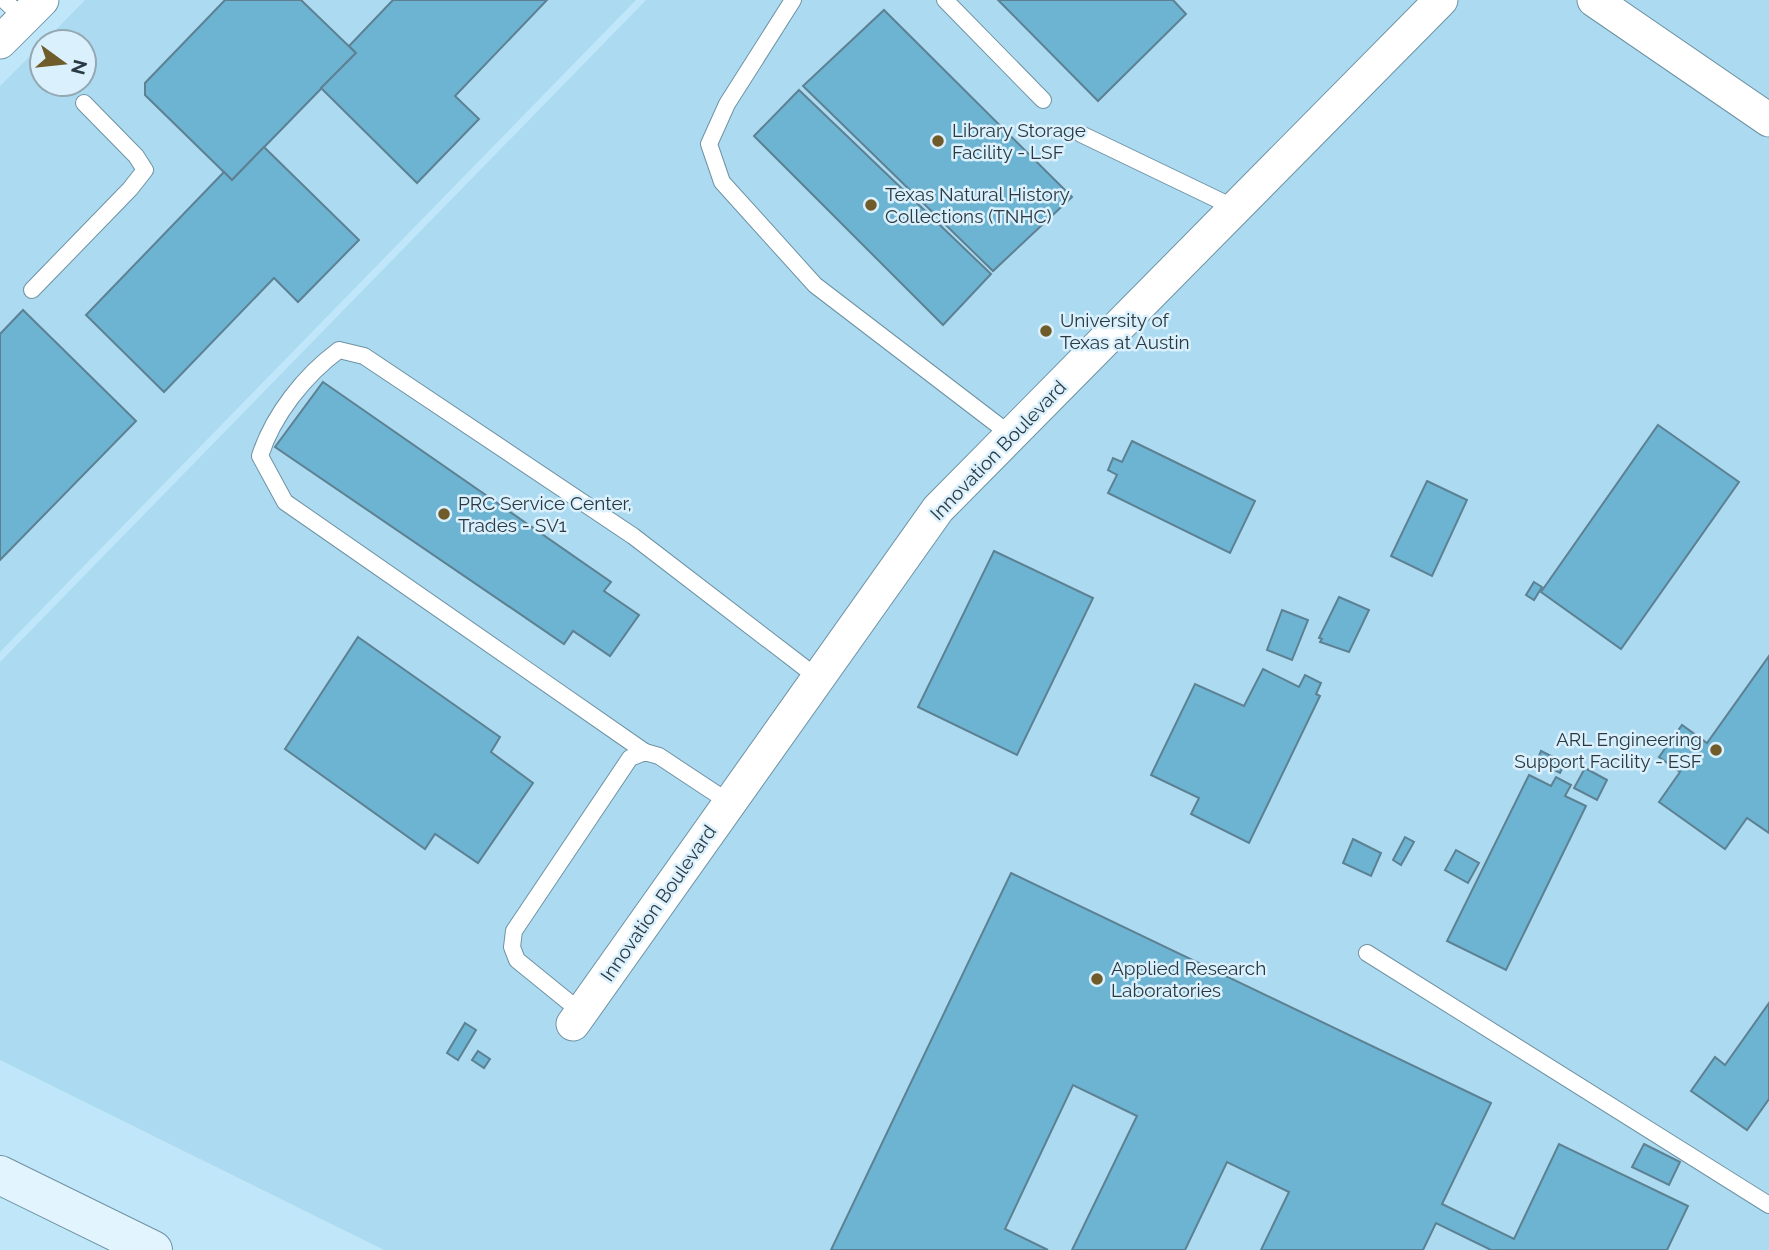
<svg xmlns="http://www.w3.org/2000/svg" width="1769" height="1250" viewBox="0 0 1769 1250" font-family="Raleway,sans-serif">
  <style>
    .built { fill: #acdbf1 }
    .building { fill: #6db3d2; stroke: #5d8192; stroke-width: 2 }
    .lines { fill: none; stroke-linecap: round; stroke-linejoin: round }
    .service-casing { stroke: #6e92a3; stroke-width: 18 }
    .minor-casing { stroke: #6e92a3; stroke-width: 35 }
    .secondary-casing { stroke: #6e92a3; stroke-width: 40 }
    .service { stroke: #fff; stroke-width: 16 }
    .minor { stroke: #fff; stroke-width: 33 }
    .secondary { stroke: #e2f4fd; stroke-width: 38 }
    .poi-dot { fill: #705c2b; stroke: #daf1fd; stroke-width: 2.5 }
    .labels { text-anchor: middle; stroke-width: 5; stroke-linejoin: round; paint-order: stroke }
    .poi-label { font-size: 19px; fill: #2b3a42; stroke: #daf1fd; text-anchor: start }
    .street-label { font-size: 19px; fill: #2b3a42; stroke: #daf1fd }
  </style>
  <rect width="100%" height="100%" fill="#c0e7f9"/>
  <!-- built -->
  <g class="built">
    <path d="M85 0H636L0 652V86L42 44V84H84V42H44Z"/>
    <path d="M646 0H1769V1250H384L0 1060V662Z"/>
  </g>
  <!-- building -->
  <g class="building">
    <path d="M225 0H301L356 53 232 180 145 95V83Z"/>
    <path d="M393 0H547L455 96 479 119 417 183 321 88 356 53 349 46Z"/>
    <path d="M998 0H1173L1186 14 1098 101Z"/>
    <path d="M884 10 1072 197 993 271 803 86Z"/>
    <path d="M799 90 991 274 943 325 754 136Z"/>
    <path d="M264 147 359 240 298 302 274 278 164 392 86 315 224 172 232 180Z"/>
    <path d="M23 310 136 421 0 560V334Z"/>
    <path d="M323 382 611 582 604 591 639 615 610 656 573 631 564 644 275 447Z"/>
    <path d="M1658 425 1739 482 1621 649 1541 592Z"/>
    <path d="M1132 441 1255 501 1230 553 1108 493 1117 475 1108 470 1113 458 1122 462Z"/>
    <path d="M1427 481 1467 500 1432 576 1391 556Z"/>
    <path d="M994 551 1093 598 1017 755 918 707Z"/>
    <path d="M1534 582 1542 587 1534 600 1526 595Z"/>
    <path d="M1339 597 1369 610 1349 652 1320 642 1322 639 1319 638Z"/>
    <path d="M1282 610 1308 620 1292 660 1267 650Z"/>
    <path d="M358 637 500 737 491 752 533 783 478 863 435 834 425 849 285 749Z"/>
    <path d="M1769 656V833L1747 818 1725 849 1659 802 1680 772 1659 757 1682 725 1707 743Z"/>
    <path d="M1263 669 1299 687 1305 675 1321 683 1316 694 1320 696 1249 843 1191 814 1199 798 1151 775 1195 684 1244 706Z"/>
    <path d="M1541 751 1565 763 1560 773 1537 761Z"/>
    <path d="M1585 768 1607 780 1597 800 1574 788Z"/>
    <path d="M1529 775 1551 786 1556 777 1571 785 1565 796 1586 806 1506 970 1447 941Z"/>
    <path d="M1405 837 1414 842 1401 865 1393 860Z"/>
    <path d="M1353 839 1381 853 1371 876 1343 863Z"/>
    <path d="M1456 850 1479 863 1468 883 1445 870Z"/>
    <path d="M1011 873 1491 1103 1442 1204 1514 1239 1559 1144 1688 1206 1667 1250H1491L1436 1223 1423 1250H1261L1289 1192 1227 1162 1185 1250H1072L1137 1116 1073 1085 1005 1229 1048 1250H831Z"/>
    <path d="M1769 1003V1099L1747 1130 1691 1091 1715 1057 1725 1065Z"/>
    <path d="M465 1023 476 1030 458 1060 447 1053Z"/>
    <path d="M478 1051 490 1059 484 1068 472 1060Z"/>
    <path d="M1644 1144 1680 1162 1669 1185 1632 1167Z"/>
  </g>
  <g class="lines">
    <defs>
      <g id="service">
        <path d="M4 0 23 18"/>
        <path d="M793 0 727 104 709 144 722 182 815 285 1011 435"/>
        <path d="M945 0 1043 100"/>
        <path d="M1081 134 1235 208"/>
        <path d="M32 290 130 189 145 170 136 156 84 103"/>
        <path d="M645 752 285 502 260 456C273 415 305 375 339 350L364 356 633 536 818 678"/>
        <path d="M1367 953 1769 1205"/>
        <path d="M581 1012 517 960 512 947 514 931 630 758 645 752 659 756 730 803"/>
      </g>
      <g id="minor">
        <path d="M1594 0 1769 120"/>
        <path d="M0 42 42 0"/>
        <path d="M573 1024 938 509 1441 0"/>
      </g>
      <path id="secondary" d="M0 1175 153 1250"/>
    </defs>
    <!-- service casing -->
    <use href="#service" class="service-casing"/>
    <!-- minor casing -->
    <use href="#minor" class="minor-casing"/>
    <!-- secondary casing -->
    <use href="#secondary" class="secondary-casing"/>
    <!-- service -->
    <use href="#service" class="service"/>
    <!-- minor -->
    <use href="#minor" class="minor"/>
    <!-- secondary -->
    <use href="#secondary" class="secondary"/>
  </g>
  <!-- markers -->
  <g class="poi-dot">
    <circle cx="938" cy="141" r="7"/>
    <circle cx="871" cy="205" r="7"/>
    <circle cx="1046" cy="331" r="7"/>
    <circle cx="444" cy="514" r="7"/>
    <circle cx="1716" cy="750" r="7"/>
    <circle cx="1097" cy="979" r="7"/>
  </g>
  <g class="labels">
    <!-- poi labels -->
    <g class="poi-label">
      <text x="952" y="137">Library Storage<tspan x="952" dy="22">Facility - LSF</tspan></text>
      <text x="885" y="201">Texas Natural History<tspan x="885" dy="22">Collections (TNHC)</tspan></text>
      <text x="1060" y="327">University of<tspan x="1060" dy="22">Texas at Austin</tspan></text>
      <text x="458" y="510">PRC Service Center,<tspan x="458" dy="22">Trades - SV1</tspan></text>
      <text x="1702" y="746" text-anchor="end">ARL Engineering<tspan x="1702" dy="22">Support Facility - ESF</tspan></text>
      <text x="1111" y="975">Applied Research<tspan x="1111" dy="22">Laboratories</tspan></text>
    </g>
    <!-- street labels -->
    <g class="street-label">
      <text transform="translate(998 450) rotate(-46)" y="7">Innovation Boulevard</text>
      <text transform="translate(658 903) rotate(-55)" y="7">Innovation Boulevard</text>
    </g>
  </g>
  <!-- north arrow -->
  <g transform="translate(63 63) rotate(105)"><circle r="33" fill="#daf1fd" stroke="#94a8b2" stroke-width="2"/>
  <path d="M0-5L12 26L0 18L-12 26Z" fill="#705c2b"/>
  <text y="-10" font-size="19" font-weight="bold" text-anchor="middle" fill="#2b3a42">N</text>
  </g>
</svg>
